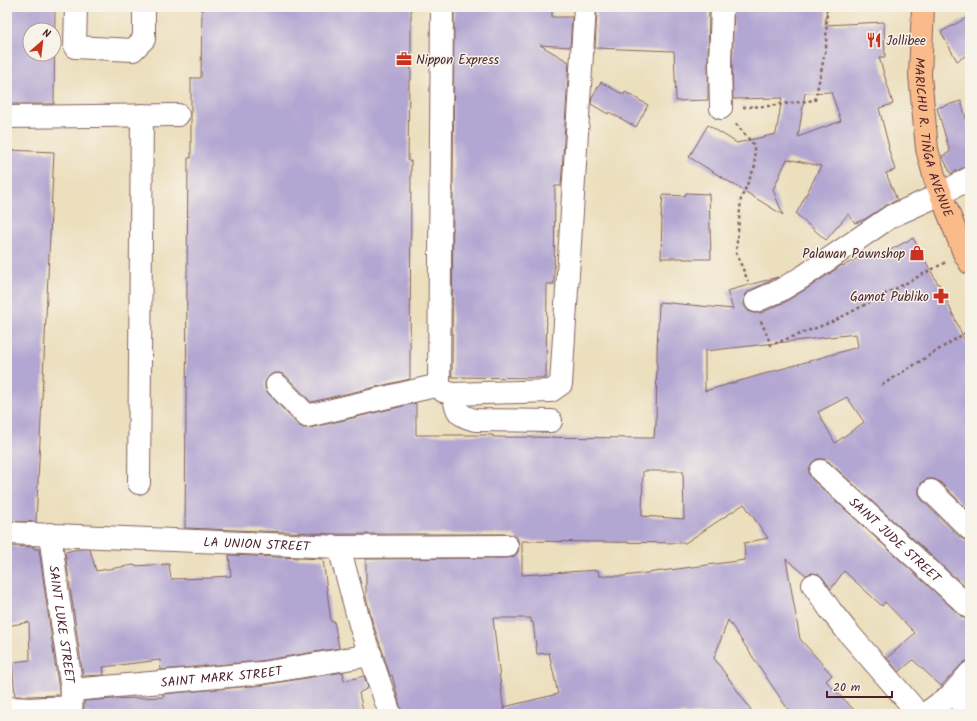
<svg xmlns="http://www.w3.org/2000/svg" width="977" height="721" viewBox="0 0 977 721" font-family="Kalam,sans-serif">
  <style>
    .building { fill: #b2a6d2; fill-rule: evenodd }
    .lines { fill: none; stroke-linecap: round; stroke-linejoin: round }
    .minor-casing { stroke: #83625e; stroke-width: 24 }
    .major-casing { stroke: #83625e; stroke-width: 24 }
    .path { stroke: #83625e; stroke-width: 2.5; stroke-dasharray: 3 3; stroke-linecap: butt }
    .minor { stroke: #fff; stroke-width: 22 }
    .major { stroke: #fabb8b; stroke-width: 22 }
    .labels { text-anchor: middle; stroke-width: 3; stroke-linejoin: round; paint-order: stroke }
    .poi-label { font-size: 13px; fill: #4a1f2b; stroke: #f7f3e8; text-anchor: start }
    .street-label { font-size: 13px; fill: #4a1f2b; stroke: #f7f3e8 }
  </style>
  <rect width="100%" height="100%" fill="#f7f3e8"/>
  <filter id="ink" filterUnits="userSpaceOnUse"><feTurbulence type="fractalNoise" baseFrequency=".025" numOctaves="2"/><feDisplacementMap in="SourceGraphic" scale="8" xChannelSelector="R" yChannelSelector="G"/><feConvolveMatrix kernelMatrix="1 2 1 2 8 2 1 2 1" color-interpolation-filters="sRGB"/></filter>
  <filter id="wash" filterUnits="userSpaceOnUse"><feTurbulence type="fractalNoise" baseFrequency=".012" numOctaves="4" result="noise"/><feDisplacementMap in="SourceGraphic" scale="16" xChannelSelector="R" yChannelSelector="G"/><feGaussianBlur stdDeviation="0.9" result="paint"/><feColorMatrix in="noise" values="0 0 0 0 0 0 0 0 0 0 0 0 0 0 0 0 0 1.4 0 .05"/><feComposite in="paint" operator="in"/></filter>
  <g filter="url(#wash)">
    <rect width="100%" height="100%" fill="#ecdfbe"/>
    <g id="blocks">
      <!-- building -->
      <g class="building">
        <path d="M7 7H55L54 104H7ZM30 30H54V54H30Z"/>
        <path d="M202 7H411V80H409L408 161H411L410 379 311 402 286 376 280 373H274L269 376 265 382V388L268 393 298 425 303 428H310L416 403V435H493V437L654 438 655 425 656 426 657 352 659 302 733 309 727 291 778 277 751 290 746 294 744 300V306L748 311 754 313H761L785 302 811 286 842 265 843 266 871 251 875 258 913 238 938 284H939L970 352V512L940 482 934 479H928L922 482 919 488V495L922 500 961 538 967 541H970V591L829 462 823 459H817L812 463 809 469V474L813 480 962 617 967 620H970V661H966L961 665 941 686 913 660 899 672 887 658 915 633 885 602 882 606 844 571 831 589 823 578 819 574 812 573 806 575 786 559 800 639 832 675 826 681 858 714H791L728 620 714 658 754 714H504V707L558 694 549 653 537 654 533 622H531V618H493L504 714H402L392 675 390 676 383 653 373 624 366 597V559L507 558 513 557 518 552 519 546 518 540 514 535 507 534H339L185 528 188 158H191V78H201ZM856 334 858 347 705 391V351ZM847 397 864 422 835 443 818 412ZM643 471H683L684 519 642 516ZM744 504 768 538 744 543 745 560 624 576H599L598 570 522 575V541L685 543Z"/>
        <path d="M454 7H552V17H572L570 47 540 45 569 62 561 186H555L554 284H547L546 378 452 377Z"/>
        <path d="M597 7H709L708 63V100L676 101 674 51 595 48Z"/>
        <path d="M734 7H764L763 11 788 7H827L825 25 884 22 885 57H879L893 104 879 108 889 147H888L895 170 886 173 897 200 885 206 865 219 855 223 848 214 826 240 796 214 821 166 787 159 773 190 783 215 689 157 708 125 737 143 776 134 782 98 733 99 732 63ZM831 92 841 121 798 137 805 93Z"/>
        <path d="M970 16V53L957 61 941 32Z"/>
        <path d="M601 82 624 95 625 92 648 105 636 127 609 112 608 114 591 104 592 97Z"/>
        <path d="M961 101 970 132V166L964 167 951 174 942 156 950 152 937 108Z"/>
        <path d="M7 150 54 152 36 522 7 521Z"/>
        <path d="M686 193 709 194 711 259H683V258H661L662 217H661L663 195 685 196Z"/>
        <path d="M7 546 34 547V549H39L59 691V695L29 696H15L12 662 30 660 29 622 7 626Z"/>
        <path d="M79 549H90L96 571 134 565V566L169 564 171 579 212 578V577L231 576 229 555 323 559 331 622 334 621 339 648 260 661 161 670 160 660 103 667 104 675 83 676 65 552Z"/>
        <path d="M343 672 344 681 364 676 368 688 359 693 364 714H84V701L112 699 164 697 163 694 263 685Z"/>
      </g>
    </g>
  </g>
  <g filter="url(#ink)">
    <use href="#blocks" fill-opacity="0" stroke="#83625e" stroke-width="1"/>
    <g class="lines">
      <defs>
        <g id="minor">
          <path d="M76 7 75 47 133 50 144 39V7"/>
          <path d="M442 7 439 385 443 391 453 394 551 391 561 384 585 7"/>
          <path d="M721 108 720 63 722 7"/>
          <path d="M7 117 178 115"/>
          <path d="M756 301 779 291 804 276 890 217 941 194 970 178"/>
          <path d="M277 385 307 416 439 385"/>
          <path d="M453 394C457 412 457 415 475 420L551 421"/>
          <path id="s1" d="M821 471 970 608"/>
          <path d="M139 483 142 115"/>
          <path d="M931 491 970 529"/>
          <path id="s2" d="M7 533 339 547 507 546"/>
          <path id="s3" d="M50 534 58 595 72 690 71 714"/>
          <path d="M339 547 361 628 390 714"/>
          <path d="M813 585 831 611 846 630 919 714"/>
          <path id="s4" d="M72 690 262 673 371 655"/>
          <path d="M952 694 970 711"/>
          <path d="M7 709C15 707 22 709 29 709 43 708 57 707 71 708"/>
          <path d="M925 714 952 694 970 673"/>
        </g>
        <g id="major">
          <path id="s5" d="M923 7 920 75 927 149 935 179 964 253 970 263"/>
        </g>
      </defs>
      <!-- minor casing -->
      <use href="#minor" class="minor-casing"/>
      <!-- major casing -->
      <use href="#major" class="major-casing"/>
      <!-- path -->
      <g class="path">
        <path d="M743 107 768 106 815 100 826 48 827 7"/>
        <path d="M736 124 754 145 755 166 741 199 736 253 748 281"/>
        <path d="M761 321 771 345 834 321 946 262"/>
        <path d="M882 385 970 330"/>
      </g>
      <!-- minor -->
      <use href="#minor" class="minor"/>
      <!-- major -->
      <use href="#major" class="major"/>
    </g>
  </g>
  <!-- icons -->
  <defs>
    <symbol id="restaurant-bare" viewBox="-9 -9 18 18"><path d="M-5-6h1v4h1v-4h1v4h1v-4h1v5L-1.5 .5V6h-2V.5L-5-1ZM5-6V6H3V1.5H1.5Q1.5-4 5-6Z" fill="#c8321e" stroke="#f7f3e8" stroke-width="2.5" paint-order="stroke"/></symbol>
    <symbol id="office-bare" viewBox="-9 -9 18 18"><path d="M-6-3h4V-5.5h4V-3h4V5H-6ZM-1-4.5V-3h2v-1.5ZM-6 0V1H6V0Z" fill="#c8321e" stroke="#f7f3e8" stroke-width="2.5" paint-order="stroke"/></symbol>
    <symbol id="shop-bare" viewBox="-9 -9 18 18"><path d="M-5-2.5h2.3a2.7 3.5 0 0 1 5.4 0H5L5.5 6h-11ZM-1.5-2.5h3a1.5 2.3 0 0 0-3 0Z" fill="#c8321e" stroke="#f7f3e8" stroke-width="2.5" paint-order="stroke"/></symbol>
    <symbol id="pharmacy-bare" viewBox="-9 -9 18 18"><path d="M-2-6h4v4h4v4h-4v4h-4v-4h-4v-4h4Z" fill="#c8321e" stroke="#f7f3e8" stroke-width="2.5" paint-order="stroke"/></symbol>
  </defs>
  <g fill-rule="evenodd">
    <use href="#restaurant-bare" x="863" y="29" width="22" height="22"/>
    <use href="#office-bare" x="393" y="48" width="22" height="22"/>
    <use href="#shop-bare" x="906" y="242" width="22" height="22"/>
    <use href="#pharmacy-bare" x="930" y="285" width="22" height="22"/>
  </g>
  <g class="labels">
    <!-- poi labels -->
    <g class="poi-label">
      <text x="886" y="45">Jollibee</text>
      <text x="416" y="64">Nippon Express</text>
      <text x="905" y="258" text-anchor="end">Palawan Pawnshop</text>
      <text x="929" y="301" text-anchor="end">Gamot Publiko</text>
    </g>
    <!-- street labels -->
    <g class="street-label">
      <text dy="5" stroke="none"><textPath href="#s5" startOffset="132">MARICHU R. TIÑGA AVENUE</textPath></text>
      <text dy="5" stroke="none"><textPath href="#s1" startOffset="101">SAINT JUDE STREET</textPath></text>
      <text dy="5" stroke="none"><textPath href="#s2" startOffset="250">LA UNION STREET</textPath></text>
      <text dy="5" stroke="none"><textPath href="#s3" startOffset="91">SAINT LUKE STREET</textPath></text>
      <text dy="5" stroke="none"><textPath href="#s4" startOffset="150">SAINT MARK STREET</textPath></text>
    </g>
  </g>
  <!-- margin -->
  <rect width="977" height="721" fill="none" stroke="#f7f3e8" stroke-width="24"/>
  <!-- north arrow -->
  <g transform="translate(42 42) rotate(28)"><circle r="19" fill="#f7f3e8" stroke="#b29e9c"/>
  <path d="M0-3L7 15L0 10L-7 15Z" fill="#c8321e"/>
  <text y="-6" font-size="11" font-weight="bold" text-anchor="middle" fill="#4a1f2b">N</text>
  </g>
  <!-- scale -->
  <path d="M827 691v6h65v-6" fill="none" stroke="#4a1f2b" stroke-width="2"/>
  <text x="833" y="691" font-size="12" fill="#4a1f2b" stroke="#f7f3e8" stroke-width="3" paint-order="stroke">20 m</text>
</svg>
